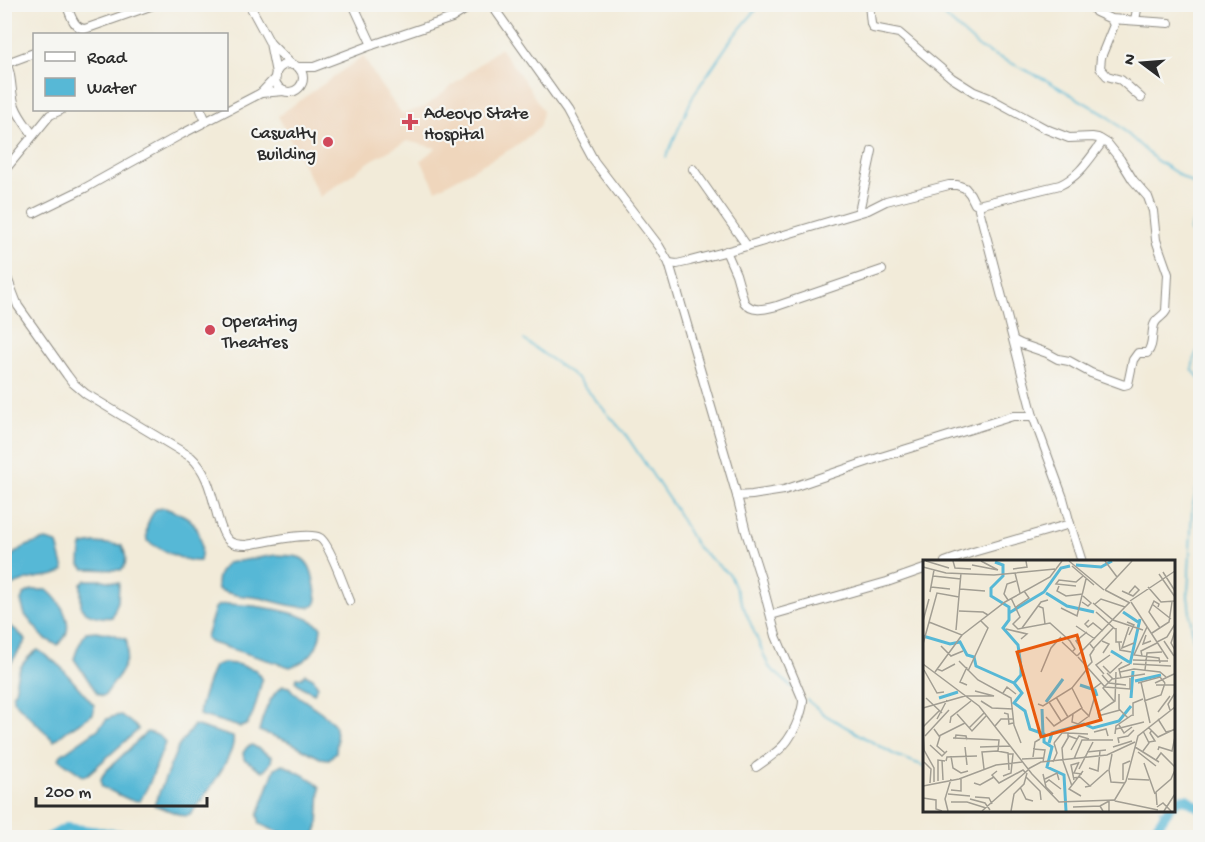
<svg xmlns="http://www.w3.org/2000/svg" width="1205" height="842" viewBox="0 0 1205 842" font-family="'Gochi Hand',sans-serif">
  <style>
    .built { fill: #efd6bc }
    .water { fill: #57b8d6; stroke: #417280; stroke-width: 1.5 }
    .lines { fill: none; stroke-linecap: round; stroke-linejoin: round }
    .stream { stroke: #57b8d6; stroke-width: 1.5 }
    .river { stroke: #57b8d6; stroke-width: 10 }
    .minor-casing { stroke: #8e8b82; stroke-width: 10 }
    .minor { stroke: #fff; stroke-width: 8 }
    .poi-dot { fill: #d1495b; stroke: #f6f6f2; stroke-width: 2 }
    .labels { text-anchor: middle; stroke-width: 4.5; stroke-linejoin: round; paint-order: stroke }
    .poi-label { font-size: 18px; fill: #2b2b2b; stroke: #f6f6f2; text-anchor: start }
    .inset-river { fill: none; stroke: #57b8d6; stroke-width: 3 }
    .inset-road { fill: none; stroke: #a29e93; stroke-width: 1.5 }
    .view { fill: #e8590c; fill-opacity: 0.15; stroke: #e8590c; stroke-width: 3 }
    .inset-edge { fill: none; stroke: #2b2b2b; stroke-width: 3 }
  </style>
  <rect width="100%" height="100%" fill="#f6f6f2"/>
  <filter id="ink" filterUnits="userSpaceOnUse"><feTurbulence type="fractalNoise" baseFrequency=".0167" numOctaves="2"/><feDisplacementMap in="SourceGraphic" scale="12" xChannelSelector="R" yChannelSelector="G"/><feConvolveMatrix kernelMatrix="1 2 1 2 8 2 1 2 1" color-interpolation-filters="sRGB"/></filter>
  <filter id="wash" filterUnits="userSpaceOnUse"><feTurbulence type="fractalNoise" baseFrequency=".008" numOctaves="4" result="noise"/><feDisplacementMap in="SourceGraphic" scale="24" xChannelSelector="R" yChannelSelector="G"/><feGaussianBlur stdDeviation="1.35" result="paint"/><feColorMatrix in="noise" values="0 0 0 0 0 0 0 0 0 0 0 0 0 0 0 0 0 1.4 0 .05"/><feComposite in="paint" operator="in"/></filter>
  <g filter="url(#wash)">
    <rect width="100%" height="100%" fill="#f2ebd9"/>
    <!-- built -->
    <path class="built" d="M500 48 524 80 543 111 539 128 516 146 436 190 421 160 436 148 407 141 372 160 320 197 278 116 363 56 379 83 402 114 425 107Z"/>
    <!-- water -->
    <g class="water">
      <path d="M165 508C171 511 177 512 183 515 200 523 204 544 200 561 186 563 159 549 147 541 145 527 148 520 156 509Z"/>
      <path d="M46 540 57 543 64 570C56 577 46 576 36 578 27 579 17 584 8 587 7 581 5 573 6 567 10 550 32 543 46 540Z"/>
      <path d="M95 543 121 545C126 552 128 563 122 570L84 569 80 565 81 548 83 545Z"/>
      <path d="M276 555C283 556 294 555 301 558 314 564 314 586 317 599 316 605 314 607 307 607 292 608 275 601 260 598 246 596 231 596 218 589 215 579 219 571 227 563Z"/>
      <path d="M86 580H103L119 583 118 601 112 617C103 619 87 615 81 608V584Z"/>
      <path d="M32 590H47C62 602 79 630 57 645L44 638 25 615 21 601 24 594Z"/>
      <path d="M227 604C253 605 301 610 321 627 320 648 310 661 290 667L212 643 206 638 215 608 219 605Z"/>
      <path d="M5 623 16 630 26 640 5 672Z"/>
      <path d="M96 631 112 634 126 639C133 660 117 678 105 695L102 696 97 693 74 659 78 647 86 632Z"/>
      <path d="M38 650 59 665 94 705V710L93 714 68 730 54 741 13 700C13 693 15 692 16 686 17 684 16 682 16 681 18 666 27 657 38 650Z"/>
      <path d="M222 663 236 664 256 670 262 680C259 691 255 714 248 723 246 726 244 726 240 727L199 715C201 698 208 682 214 666Z"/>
      <path d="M305 674 313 678 318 686 314 693 304 688 296 682 297 678 302 677Z"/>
      <path d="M283 686 289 687 294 693 321 712 334 724 337 740 336 752 329 759 320 758 290 742 259 731C262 717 270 694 283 686Z"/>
      <path d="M121 715 138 728V730L87 775 83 776 59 759 61 755 98 729 107 719 115 716Z"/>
      <path d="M194 725 233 737C237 754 201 801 190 815L184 816 154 805 178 747Z"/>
      <path d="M147 732C154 733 163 737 165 743L150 782 140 801 130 800 102 787C99 779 102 776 107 770Z"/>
      <path d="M252 745 272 757C271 764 268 769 262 771L244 759 243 753 247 747Z"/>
      <path d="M282 764 311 779 320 787 318 826 314 837C294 838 278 833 260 824L258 815 275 768Z"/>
    </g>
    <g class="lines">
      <!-- stream -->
      <g class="stream">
        <path d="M931 4 980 48 1046 80 1109 117 1156 160 1200 188"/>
        <path d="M666 157 694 94 733 37 761 4"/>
        <path d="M1200 214 1195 218 1189 231 1200 239"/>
        <path d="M524 340 576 377 626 435 676 510 697 547 730 575 769 667 794 689"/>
        <path d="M1200 346 1195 356 1192 369 1200 379"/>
        <path d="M1200 476 1192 509 1188 596 1193 639 1200 655"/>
        <path d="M1200 683 1188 691 1200 707"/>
        <path d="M807 700 825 715 895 755 924 766"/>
        <path d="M1159 810 1166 813"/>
      </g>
      <!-- river -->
      <g class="river">
        <path d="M1174 804 1177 800 1186 799 1200 808"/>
        <path d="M48 838 66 828 149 838"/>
        <path d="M1149 838 1168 810"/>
      </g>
    </g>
  </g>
  <g filter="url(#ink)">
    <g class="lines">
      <defs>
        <g id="minor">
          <path d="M66 4C71 15 73 28 85 29L156 4"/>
          <path d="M249 4 270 43 276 73"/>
          <path d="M353 4 372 45"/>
          <path d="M491 4 567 111 594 161 659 246 669 263 737 496 746 532 761 579 776 636 803 700C803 707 801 712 799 718 789 745 779 751 756 767"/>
          <path d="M869 4 871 24 873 28 899 33 952 78 974 92 989 98 1046 129 1069 138 1092 137 1098 138 1101 141 1100 145C1088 161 1078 177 1060 185L978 205"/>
          <path d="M1091 4 1096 12 1111 19 1169 23"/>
          <path d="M1111 19 1114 25 1101 57 1100 68 1107 76 1121 80 1141 98"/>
          <path d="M1135 20 1138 4"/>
          <path d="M271 44 292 65"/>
          <path d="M4 59C13 73 10 91 15 106 19 117 27 126 33 135"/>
          <path d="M7 63 34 53"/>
          <circle cx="289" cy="78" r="14"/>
          <path d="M297 67H314L372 45 452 18 474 4"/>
          <path d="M261 93 284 91"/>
          <path d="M201 110 206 121"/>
          <path d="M693 169 747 246"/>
          <path d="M4 171 50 115 61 110"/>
          <path d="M859 212 872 151"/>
          <path d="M34 213 85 188 182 134 261 93 276 77"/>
          <path d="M726 251 736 274 744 302C752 313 765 309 777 306L882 270"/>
          <path d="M669 263 677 264 690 261 747 246 868 210 886 201 949 185H957L965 188 970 194 975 204 978 205 1033 416 1063 498 1070 524 1082 562"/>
          <path d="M4 270 18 306 67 375 73 383 86 394 191 457C208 472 212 497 218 518 220 525 223 535 228 540 233 545 240 545 246 545 262 543 308 531 320 538 329 543 345 589 350 601"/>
          <path d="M1015 341 1021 344 1047 353 1058 359 1069 361 1091 373 1124 385 1128 384 1133 360 1138 353H1147C1154 345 1151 335 1154 325 1156 318 1163 317 1166 311L1168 274 1156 240 1153 211 1148 197 1133 180 1120 159 1108 144 1100 139"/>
          <path d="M737 496 752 495 784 490 881 457 1013 416H1033"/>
          <path d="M945 562 973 552 1070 524"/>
          <path d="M771 615 887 582 924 569"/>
        </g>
      </defs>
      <!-- minor casing -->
      <use href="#minor" class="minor-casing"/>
      <!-- minor -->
      <use href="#minor" class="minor"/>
    </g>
  </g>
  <!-- markers -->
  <g class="poi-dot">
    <path d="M407 113h6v6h6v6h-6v6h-6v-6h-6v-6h6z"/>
    <circle cx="328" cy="142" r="6"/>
    <circle cx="210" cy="330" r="6"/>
  </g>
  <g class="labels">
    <!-- poi labels -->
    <g class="poi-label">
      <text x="424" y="118">Adeoyo State<tspan x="424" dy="21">Hospital</tspan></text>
      <text x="316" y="138" text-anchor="end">Casualty<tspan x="316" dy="21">Building</tspan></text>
      <text x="222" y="326">Operating<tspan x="222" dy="21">Theatres</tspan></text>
    </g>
  </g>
  <!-- overview -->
  <g transform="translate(923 560)">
    <rect width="252" height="252" fill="#f2ebd9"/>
    <path class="inset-river" d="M72 2 80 5V16L68 28V36L86 47V60L80 68 95 85 98 107V115L91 123 99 133 91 143 102 151 107 169 121 174V182L129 187 124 207 141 215 143 251M153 5 178 7 189 1M123 33 144 46 171 52M200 52 215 62M86 53 121 32 138 8 147 6M0 76 27 84 37 82 44 95 51 97 53 106 91 123M188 91 206 102M207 104 217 59M212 121 238 115M157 125 172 130 174 136M16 138 35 132M208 138 210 111M123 142 140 119M119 149 120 174M126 183 129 173 161 164 170 168 196 161 208 146"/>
    <path class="inset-road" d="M3 1 26 8M30 1 32 8 48 9M58 1 75 10M146 1 181 30M182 1 194 17M49 5 75 10M149 6 171 25M0 7 23 13 71 15 132 9M90 9 104 7 103 1M240 12 252 31M92 13 97 33M236 14 252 37M10 16 38 19M136 26 134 31 143 36 160 34M153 26 133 24 136 20 153 22 160 16M8 27 27 29M225 27 238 42 252 41M37 29 62 31M182 30 209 1M182 30 207 43M199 31 210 36 216 30 212 26 206 33M7 32 11 10M88 38 97 57 90 64 95 69 127 63 147 81 152 89 149 92M85 40 81 34 84 24 93 21M207 41 252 11M159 42 165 46 168 43 160 36M208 42 245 99M170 43 190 60 220 70M172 44 178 39 202 47M229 44 248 59M115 46 120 48 122 64M93 47 106 38 101 31M235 47 236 44 231 41 226 52 237 68M138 48 154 56 163 19M36 51 60 52 65 55M173 52 192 69M166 60 162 64 165 67 170 63 180 71M0 61 6 39M6 62 39 75 12 112M204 62 211 65 206 75M153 66 172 79M206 67 199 88 211 83M224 67 211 95 236 98 237 103M99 68 118 42 125 40M193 68V82H199M83 69 104 74 98 79M33 70 38 13M252 71 248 83 252 90M229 73 246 62 249 42M39 75 82 42 127 17 139 1M223 75 220 84 228 81M179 81 186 84 180 93M241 81 251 96M139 82 154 96M196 82 197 90 208 92M234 82 244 77 252 64M0 84 14 33 36 37M18 86 28 96 40 91M171 88 190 68M160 91 153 81 164 72M154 96 206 43M219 96 218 91 234 83M155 97 182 127 207 129V118M210 100 245 101M36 101 55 120 88 138 91 165 98 183M0 104 56 146 109 214 136 242 191 240M210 104 248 106M180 106 187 113 199 102M163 108 169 102 167 95 171 89 167 84M14 109 19 111 32 104M1 110 14 133 21 132M222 110 224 93 239 92M45 111 65 68 58 61M118 112 128 88 138 77M197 112 211 109 237 112 243 117M184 113 190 119 222 114M181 114 173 105 187 95M179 115 186 123 203 125M198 118 196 109 207 104M189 119 180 128 191 141M218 122 227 163M215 123 237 117 242 123M232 123 251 114M44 125 37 122 44 107M233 125H252M80 133 84 127 93 134M196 134V149L205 158M43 136H71L52 131M133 137 145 157M3 138 19 153M58 141 69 148 90 149M221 141 238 135 242 123M126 142 138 161M115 144 120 146 149 128 164 109M0 148 42 136M159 149 166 156 172 136 170 129 178 123M247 150 245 144 252 133M235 152 247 136M81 153 85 154 86 164 90 163M34 154 49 171 63 156M150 154 149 162 155 164 166 156M175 156 197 150M210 156V143L220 139M123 157 131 166 159 148 149 128M176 158 175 152 192 141 193 112M14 159 24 140M235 159 243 172 251 170M27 163 28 157 48 141M196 165 201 173 209 167M72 166 78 159H90M0 167 16 151M225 167 235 177 252 169M46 168 61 153M11 169 16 176 42 163M193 169 221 162M220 171 226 183 220 191M171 172 183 169 185 176M145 173 165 174M0 174 1 190 11 208V222M192 174 193 166 209 155M2 176 26 150M17 176 14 186 22 193M30 178 76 180 75 191M32 179 33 175 43 176 44 180M226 182 232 181 227 173 229 170M131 183 139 173H145V177M196 183 195 178 205 176 211 170M7 185 19 196 24 191M42 187 44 205M57 187 87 186M190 187 209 181M212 187 236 202M110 189 122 190 120 202M148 190 156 176 166 179M235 190 236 187 249 191 252 177M164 192 183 190M215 192 233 206M189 194 186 210 188 222 202 223M28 196 30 208 38 213 45 211M110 197 112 182 117 179M99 199 120 198M151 199 159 180H190M19 200 20 220M233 200 238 193 252 207M23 201 24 197 54 196M140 201 139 188 146 176 154 179M140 201 149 226M1 202 8 209 7 223M130 202 134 193 131 183M156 202 151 213 159 214M221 203 232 234M166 208 175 211 177 191M61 209 59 192 74 191 85 193 86 210M105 209 118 202 184 195 212 182M156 209 170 182M74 211 69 215 76 223 100 210 103 213M120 214 123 227 130 234M80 216 88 213 90 194H85M103 217 117 231 118 240M150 218 157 217 167 226 162 227M122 219 134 213 136 220M205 219 226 220M151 220 148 205 155 203M200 220V204L207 201M15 221V200L22 201M51 223 57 225 71 217M122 223 126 220 138 229M0 226 36 219 73 205 99 202M167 226 185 210M97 227 103 239 110 241M28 230 38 231V218M25 234 47 236M158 236 146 229 160 211M52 237 66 238 69 244M0 238 13 240V249L19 251M47 239 62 243 67 250M191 241 203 221 215 176 252 147M192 241 235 250M28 242H44L63 248M234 245 233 232 248 219 252 210M177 246 186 241V251M150 247 177 246 180 251M234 247 240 243 248 251M25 251 22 239 28 219M59 251 105 210M88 251 91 234 101 224 104 213M241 251 252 234"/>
    <path class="view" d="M154 75 178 160 118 177 94 92Z"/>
    <rect width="252" height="252" class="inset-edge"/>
  </g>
  <!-- margin -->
  <rect width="1205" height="842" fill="none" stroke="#f6f6f2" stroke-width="24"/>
  <!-- legend -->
  <rect x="33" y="33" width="195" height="78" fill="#f6f6f2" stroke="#a5a5a2" stroke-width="1.5"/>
  <rect x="45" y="52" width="30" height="9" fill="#ffffff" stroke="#a5a5a2" stroke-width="1.5"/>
  <text x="87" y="63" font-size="18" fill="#2b2b2b">Road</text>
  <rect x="45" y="78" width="30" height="18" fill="#57b8d6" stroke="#a5a5a2" stroke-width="1.5"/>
  <text x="87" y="93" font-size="18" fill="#2b2b2b">Water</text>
  <!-- north arrow -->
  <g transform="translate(1142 63) rotate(286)" stroke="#f6f6f2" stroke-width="4.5" paint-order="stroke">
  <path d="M0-4.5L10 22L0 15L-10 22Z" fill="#2b2b2b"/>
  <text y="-9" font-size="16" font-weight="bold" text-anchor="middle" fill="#2b2b2b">N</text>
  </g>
  <!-- scale -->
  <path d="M36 797v9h171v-9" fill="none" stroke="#2b2b2b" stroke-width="3"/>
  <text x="45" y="797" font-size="18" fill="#2b2b2b" stroke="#f6f6f2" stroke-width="4.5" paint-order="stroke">200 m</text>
</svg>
